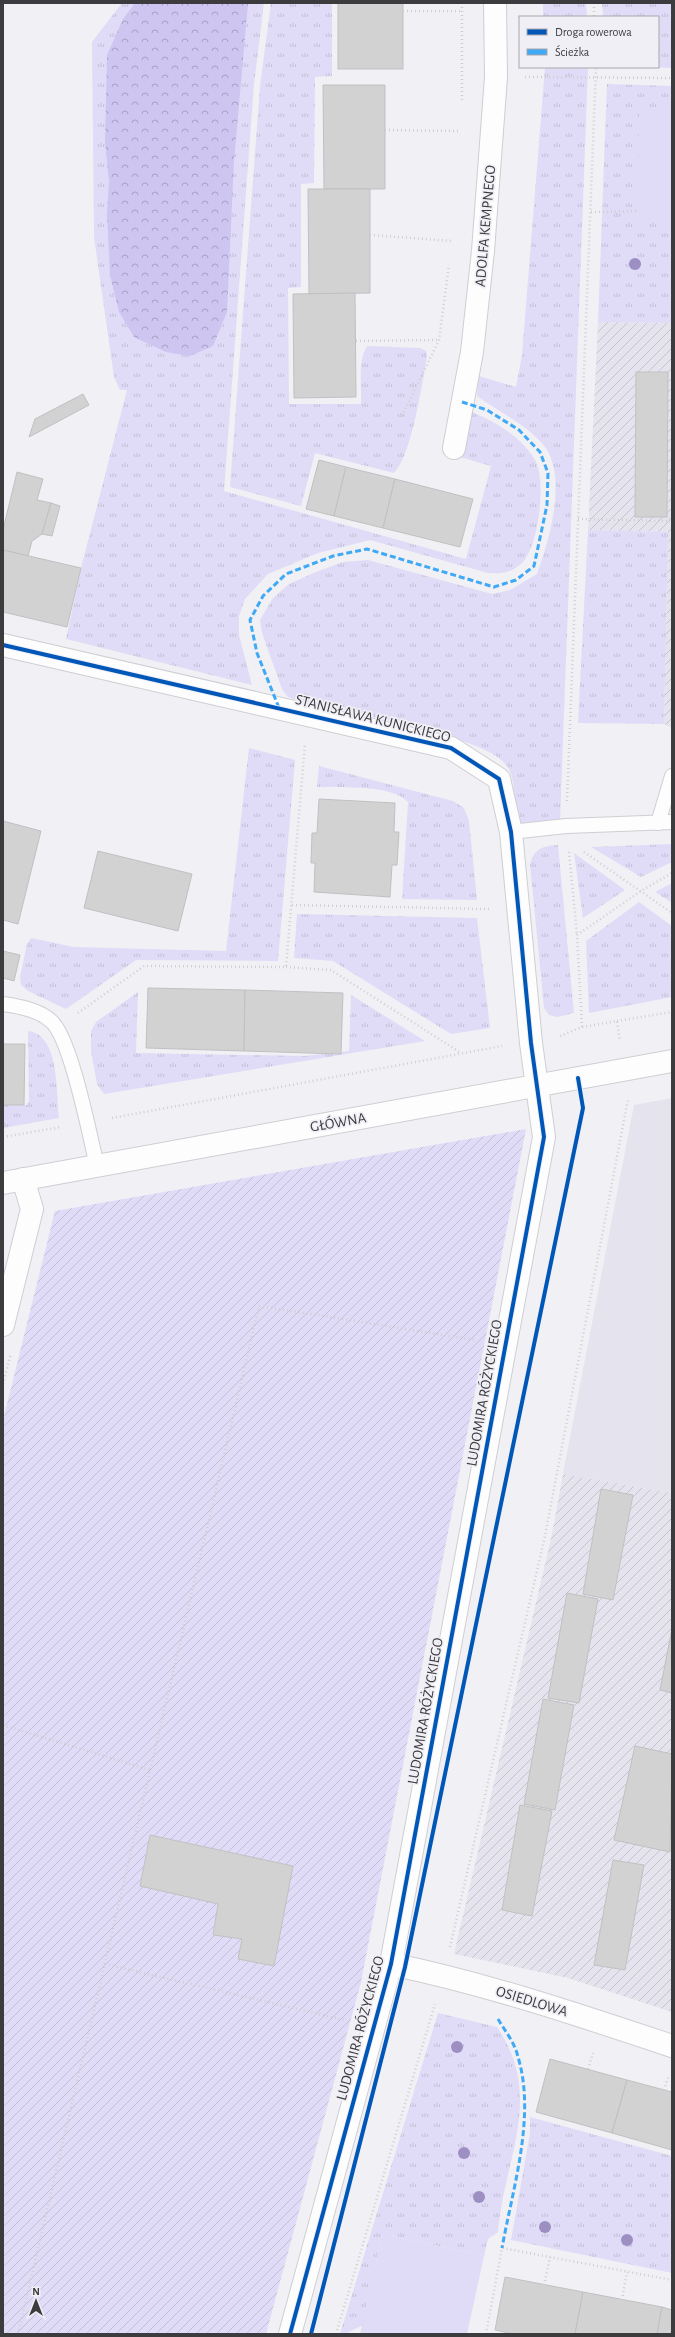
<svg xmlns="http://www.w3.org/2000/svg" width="675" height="2337" viewBox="0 0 675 2337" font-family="'Alegreya Sans',sans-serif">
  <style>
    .built { fill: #e5e3ee }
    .industrial { fill: url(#industrial-furrows) }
    .grass { fill: url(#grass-tufts) }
    .forest { fill: url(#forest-crowns) }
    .park { fill: #e0dcf7 }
    .garden { fill: url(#garden-furrows) }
    .building { fill: #d3d2d3; stroke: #c1c0c1 }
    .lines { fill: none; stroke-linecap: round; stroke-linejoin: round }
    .service-casing { stroke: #cfced2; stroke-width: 16 }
    .minor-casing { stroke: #cfced2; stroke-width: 24 }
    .tertiary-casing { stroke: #cfced2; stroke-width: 24 }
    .path { stroke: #cfcfd1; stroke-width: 2.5; stroke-dasharray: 1 3; stroke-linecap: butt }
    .service { stroke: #fdfdfe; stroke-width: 14 }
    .minor { stroke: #fdfdfe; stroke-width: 22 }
    .tertiary { stroke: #fdfdfe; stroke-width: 22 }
    .quiet { stroke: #3fa9f5; stroke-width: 3; stroke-dasharray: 6 3; stroke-linecap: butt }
    .cycleway-casing { stroke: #f0eff6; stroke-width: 6 }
    .cycleway { stroke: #0057b8; stroke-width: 4 }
    .tree { fill: #9d8fc2 }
    .labels { text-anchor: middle; stroke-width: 3.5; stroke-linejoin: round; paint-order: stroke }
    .street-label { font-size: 15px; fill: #3c3b3e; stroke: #f0eff6 }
  </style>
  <defs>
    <pattern id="industrial-furrows" width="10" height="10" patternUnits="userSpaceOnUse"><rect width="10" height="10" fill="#e5e3ee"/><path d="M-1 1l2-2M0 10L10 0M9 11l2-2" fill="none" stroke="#c5c4cd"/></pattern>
    <pattern id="grass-tufts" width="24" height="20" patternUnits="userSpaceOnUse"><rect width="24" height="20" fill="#e0dcf7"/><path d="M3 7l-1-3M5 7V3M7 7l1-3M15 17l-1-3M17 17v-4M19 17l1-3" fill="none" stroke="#c1bed5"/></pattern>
    <pattern id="forest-crowns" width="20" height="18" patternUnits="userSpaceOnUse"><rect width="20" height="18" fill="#cec5f1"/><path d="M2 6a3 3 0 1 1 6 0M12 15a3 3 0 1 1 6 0" fill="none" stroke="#a8a1c5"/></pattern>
    <pattern id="garden-furrows" width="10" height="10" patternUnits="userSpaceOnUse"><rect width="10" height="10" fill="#e0dcf7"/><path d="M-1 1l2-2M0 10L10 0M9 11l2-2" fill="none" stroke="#c1bed5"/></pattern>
  </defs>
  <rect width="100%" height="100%" fill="#f1f0f5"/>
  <!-- built -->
  <path class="built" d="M672 1098V1493L563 1474 634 1105Z"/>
  <!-- industrial -->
  <g class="industrial">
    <path d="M598 322 672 323V728L664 724 668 532 588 530Z"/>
    <path d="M563 1474 672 1493V2012L568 1978 454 1954 552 1534Z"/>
  </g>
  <!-- grass -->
  <g class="grass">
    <path d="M122 3H264L254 84 224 491 466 559 491 466 460 457 469 411C493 420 524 438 536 462 546 482 539 548 521 564 511 573 501 574 488 573L370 540 318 553 268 574 245 599 239 616V635L252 685 66 639 81 568 127 390H120L114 377 94 237 92 42Z"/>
    <path d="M271 3H332V76L315 77 314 183 301 184V287L288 288 289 404H361C362 389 357 356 368 346L420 348 426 351 427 356C422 384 412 454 394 473L315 453 301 506 230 487 260 86Z"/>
    <path d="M543 3H586L587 17H543Z"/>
    <path d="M602 3H672V68L640 67H658V17H603Z"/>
    <path d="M545 67H588L560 822 515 825C514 807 517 781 507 766 485 733 332 712 288 697L282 689 262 633 260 620 273 598 289 584 316 572 343 562 368 560 492 594 510 590 537 574C549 541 570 472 541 442 522 422 499 412 477 396L479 376 516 387 522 355Z"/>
    <path d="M607 84 672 86V323L598 322Z"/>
    <path d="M588 530 668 532 664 724 578 723Z"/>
    <path d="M249 748 295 760 278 961 136 960 66 1009 28 991 21 985 20 977 27 944 31 938 74 947 226 951Z"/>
    <path d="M319 766 453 801 464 808 469 821 477 900 402 899 408 802C391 784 343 788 317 787Z"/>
    <path d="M672 844V862L641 877 591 847Z"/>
    <path d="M558 845 574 1013 557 1017 549 1015 544 1008 530 864C534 848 543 846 558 845Z"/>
    <path d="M574 853 625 890 583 918Z"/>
    <path d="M672 883V903L655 892Z"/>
    <path d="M639 902 672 926V997L589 1013 586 941Z"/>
    <path d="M297 914 477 918 490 1028 451 1034 333 961 294 958Z"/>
    <path d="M138 992 136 1053 305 1056 349 1051 351 995 425 1041 104 1094 97 1084 91 1051V1031L96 1022Z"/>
    <path d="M28 1031C60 1035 56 1092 59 1118L3 1128V1105H27L29 1101Z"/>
    <path d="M438 2013 497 2027C545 2098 504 2158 498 2232L488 2239 484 2256 382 2234 363 2325 345 2334H340Z"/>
    <path d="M530 2117 672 2156V2273L511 2240 530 2133Z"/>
  </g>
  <!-- forest -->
  <path class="forest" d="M135 3H248L234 161 227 312 213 346 190 356 166 352 134 337 119 312 110 275 107 214 109 181 105 142 107 55 123 19Z"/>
  <!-- park -->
  <g class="park">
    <path d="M639 112H672V218H637Z"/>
    <path d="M382 2234 484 2256 467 2334H360Z"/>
  </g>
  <!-- garden -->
  <path class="garden" d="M526 1129 361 1982 266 2334H3V1420L55 1211Z"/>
  <!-- building -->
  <g class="building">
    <rect x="338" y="3" width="65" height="66"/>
    <path d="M323 85H385V189H324Z"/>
    <path d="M308 189H370V293L309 294Z"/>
    <path d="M355 293 356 397 294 398 293 294Z"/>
    <path d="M636 372H668L667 517H635Z"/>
    <path d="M83 394 89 405 29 437 35 419Z"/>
    <path d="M319 460 346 467 334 516 306 509Z"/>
    <path d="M346 467 395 479 383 528 334 516Z"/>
    <path d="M17 472 43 479 37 500 51 503 42 534 32 541 28 556 3 550V530Z"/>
    <path d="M395 479 473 499 460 547 383 528Z"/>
    <path d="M51 503 60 506 52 536 42 534Z"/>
    <path d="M3 550 81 568 67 627 3 612Z"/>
    <path d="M319 799 395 803 394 832H399L397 865H392L390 897 314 892 315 863H311L312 833H317Z"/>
    <path d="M3 821 41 831 18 924 3 920Z"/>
    <path d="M98 851 192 874 178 931 84 908Z"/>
    <path d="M3 951 20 955 14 981 3 978Z"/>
    <path d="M148 988 245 990 244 1051 146 1048Z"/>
    <path d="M245 990 343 993 341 1054 244 1051Z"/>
    <path d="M3 1044H25L24 1105H3Z"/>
    <path d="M601 1489 633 1495 613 1600 583 1594Z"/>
    <path d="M567 1593 598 1599 579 1703 548 1698Z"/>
    <path d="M672 1629V1693L660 1690Z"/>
    <path d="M543 1699 574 1705 555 1810 524 1804Z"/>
    <path d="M635 1746 672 1754 670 1852 614 1840Z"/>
    <path d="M520 1805 552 1811 532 1916 502 1910Z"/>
    <path d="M150 1835 293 1866 274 1966 238 1959 242 1939 213 1935 218 1904 140 1886Z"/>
    <path d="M613 1860 644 1865 625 1970 594 1965Z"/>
    <path d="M550 2059 627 2080 612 2133 536 2112Z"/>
    <path d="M627 2080 672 2092V2150L612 2133Z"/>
    <path d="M505 2277 583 2292 575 2334H513L495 2330Z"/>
    <path d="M583 2292 662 2307 657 2334H575Z"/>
    <path d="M662 2307 672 2310V2334H657Z"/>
  </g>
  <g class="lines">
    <defs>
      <g id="service">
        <path d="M658 823 672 776"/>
        <path d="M511 832 566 826 672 822"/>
        <path d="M3 1004C19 1006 39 1010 51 1021 71 1038 90 1137 97 1166"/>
      </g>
      <g id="minor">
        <path d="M454 448 472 352 483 251 496 77 495 3"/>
        <path d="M3 645 451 748 499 779 511 832 531 1043 544 1137 391 1964 290 2334"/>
        <path d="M3 1325 32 1209 23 1179"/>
        <path d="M391 1964C487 1984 579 2015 672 2046"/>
      </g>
      <path id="tertiary" d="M3 1183 672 1061"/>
    </defs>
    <!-- service casing -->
    <use href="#service" class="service-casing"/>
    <!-- minor casing -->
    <use href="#minor" class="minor-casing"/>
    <!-- tertiary casing -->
    <use href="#tertiary" class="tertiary-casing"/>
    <!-- path -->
    <g class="path">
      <path d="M462 3V102"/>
      <path d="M594 3V17"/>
      <path d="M403 11H462"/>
      <path d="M525 77 672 78"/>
      <path d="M385 130 461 131"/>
      <path d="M591 212 637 211"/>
      <path d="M370 235 453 241"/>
      <path d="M356 341 439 340"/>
      <path d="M402 416 439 340 449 265"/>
      <path d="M578 519 667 521 672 515"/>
      <path d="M567 801 596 67"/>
      <path d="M569 852 577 935"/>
      <path d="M584 852 672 913"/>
      <path d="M292 905 489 909"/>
      <path d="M286 967 331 970 461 1053"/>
      <path d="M78 1013 144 966 286 967 305 744"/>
      <path d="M617 1021 672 1012"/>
      <path d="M582 1027 577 935 641 891 672 873"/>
      <path d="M560 1036 582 1027 617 1021 620 1041"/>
      <path d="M112 1118 502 1046"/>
      <path d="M3 1137 61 1127"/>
      <path d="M3 1384 11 1353"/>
      <path d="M3 1725 150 1770"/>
      <path d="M450 1947 545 1536 628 1099"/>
      <path d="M105 1964 344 2020"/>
      <path d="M588 2069 594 2050"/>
      <path d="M664 2090 669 2075"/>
      <path d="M544 2285 550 2257"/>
      <path d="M622 2300 627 2272"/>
      <path d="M18 2334 259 1306 476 1340"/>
      <path d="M336 2334 435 2004"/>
      <path d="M486 2334 502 2248 672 2280"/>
    </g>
    <!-- service -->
    <use href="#service" class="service"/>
    <!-- minor -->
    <use href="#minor" class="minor"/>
    <!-- tertiary -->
    <use href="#tertiary" class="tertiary"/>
    <!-- quiet -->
    <g class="quiet">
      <path d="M279 708 257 653 250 620 263 596 286 574 333 556 367 549 494 587 516 580 534 566 547 505 548 473 540 452 519 430 487 410 462 402"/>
      <path d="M498 2019C505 2031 515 2043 518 2057 536 2116 513 2187 502 2248"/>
    </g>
    <defs>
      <g id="cycleway">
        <path d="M3 645 451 748 499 779 511 832 531 1043 544 1137 391 1964 290 2334"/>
        <path d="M311 2334 405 1967 583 1108 578 1078"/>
      </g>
    </defs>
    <!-- cycleway casing -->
    <use href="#cycleway" class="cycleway-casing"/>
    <!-- cycleway -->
    <use href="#cycleway" class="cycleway"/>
  </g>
  <!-- trees -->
  <g class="tree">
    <circle cx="635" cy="264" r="6"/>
    <circle cx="457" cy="2047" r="6"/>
    <circle cx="464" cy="2153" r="6"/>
    <circle cx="479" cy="2197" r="6"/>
    <circle cx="545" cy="2227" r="6"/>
    <circle cx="627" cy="2240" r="6"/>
  </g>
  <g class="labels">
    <!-- street labels -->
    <g class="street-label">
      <text transform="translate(485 226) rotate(-85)" y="5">ADOLFA KEMPNEGO</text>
      <text transform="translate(373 718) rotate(14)" y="5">STANISŁAWA KUNICKIEGO</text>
      <text transform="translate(338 1122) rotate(-10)" y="5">GŁÓWNA</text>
      <text transform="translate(484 1393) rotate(-80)" y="5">LUDOMIRA RÓŻYCKIEGO</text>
      <text transform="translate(425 1711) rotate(-80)" y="5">LUDOMIRA RÓŻYCKIEGO</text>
      <text transform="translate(532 2001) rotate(17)" y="5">OSIEDLOWA</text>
      <text transform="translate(360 2028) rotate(-75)" y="5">LUDOMIRA RÓŻYCKIEGO</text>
    </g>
  </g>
  <!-- border -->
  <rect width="675" height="2337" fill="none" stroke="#3c3b3e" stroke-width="8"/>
  <!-- legend -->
  <rect x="519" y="16" width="140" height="52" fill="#f0eff6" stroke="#a8a7ac"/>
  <rect x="527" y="29" width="20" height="6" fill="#0057b8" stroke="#a8a7ac"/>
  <text x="555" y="36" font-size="12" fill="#3c3b3e">Droga rowerowa</text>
  <rect x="527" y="49" width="20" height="6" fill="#3fa9f5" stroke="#a8a7ac"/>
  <text x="555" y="56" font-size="12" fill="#3c3b3e">Ścieżka</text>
  <!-- north arrow -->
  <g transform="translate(36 2301)" stroke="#f0eff6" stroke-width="3" paint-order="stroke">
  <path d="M0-3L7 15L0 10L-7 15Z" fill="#3c3b3e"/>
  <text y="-6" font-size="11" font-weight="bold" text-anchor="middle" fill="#3c3b3e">N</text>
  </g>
</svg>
